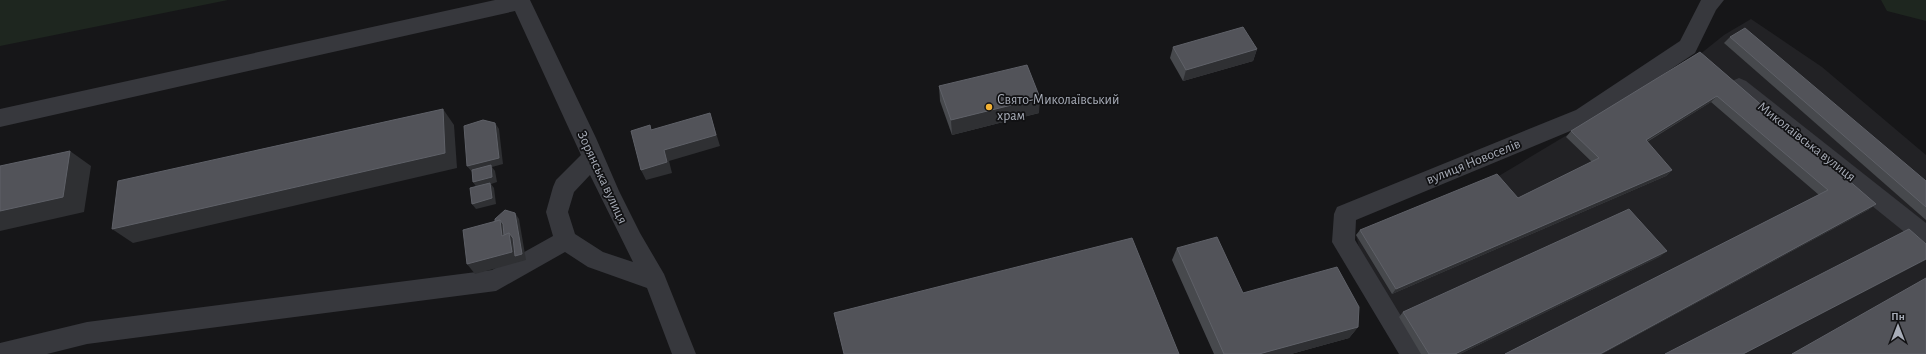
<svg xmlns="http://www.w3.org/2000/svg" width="1926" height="354" viewBox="0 0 1926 354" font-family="'Alegreya Sans',sans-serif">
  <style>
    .built { fill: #222225 }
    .green { fill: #1e261f }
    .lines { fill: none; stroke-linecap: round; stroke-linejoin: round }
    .minor { fill: #37383d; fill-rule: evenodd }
    .wall { fill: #47494d }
    .shaded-wall { fill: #2f3033 }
    .building { fill: #525359; stroke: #5f6168 }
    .poi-dot { fill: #f2b134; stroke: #111113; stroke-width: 1.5 }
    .labels { text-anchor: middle; stroke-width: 3.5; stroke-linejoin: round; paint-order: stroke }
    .poi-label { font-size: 14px; fill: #a8adb8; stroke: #111113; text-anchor: start }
    .street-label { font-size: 14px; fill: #a8adb8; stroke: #111113 }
  </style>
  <rect width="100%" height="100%" fill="#161618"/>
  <!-- built -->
  <path class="built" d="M1751 19 1822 67 1926 155V354H1421L1361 255 1356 235 1492 180 1694 59 1724 35Z"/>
  <!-- green -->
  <g class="green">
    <path d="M0 0H228L0 46Z"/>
    <path d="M1881 0H1926V21L1887 11Z"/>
  </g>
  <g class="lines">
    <!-- minor -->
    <g class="minor">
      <path d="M495 0H530L596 138 619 191 640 233 664 274 696 354H672L647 288 588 267 565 252 496 291 87 344 47 354H0V343L87 322 492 270 553 236 546 212 553 187 556 180 581 155 515 11 0 127V109ZM590 175 633 262 603 252 575 234 568 212 574 192Z"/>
      <path d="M1701 0H1724L1716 10 1695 53 1592 122 1356 220 1355 240 1424 354H1399L1332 242 1334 214 1337 207 1576 110 1680 41Z"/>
      <path d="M1739 78 1746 81 1926 223V246L1918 243 1732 93 1729 87 1732 81Z"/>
    </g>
  </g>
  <!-- wall -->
  <g class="wall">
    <path d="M1730 37 1926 181V220L1724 43Z"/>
    <path d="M1173 47 1257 49 1253 61 1183 81 1170 58Z"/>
    <path d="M1700 52 1876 204 1868 210 1602 354H1505L1819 195 1711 102 1647 142 1672 170 1666 176 1392 294 1356 235 1360 230 1518 198 1592 162 1566 137 1571 131Z"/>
    <path d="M939 86 1039 113 952 135 940 101Z"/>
    <path d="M1177 248 1243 293 1358 327 1349 338 1291 354H1214L1172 260Z"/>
    <path d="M1661 256 1460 354H1421L1399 317 1403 312Z"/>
  </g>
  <!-- shaded-wall -->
  <g class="shaded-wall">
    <path d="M1257 49 1253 61 1183 81 1186 70Z"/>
    <path d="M1717 96 1711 102 1639 146 1646 140Z"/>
    <path d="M1040 98 1039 113 952 135 951 120Z"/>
    <path d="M443 109 454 125 457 168 133 243 112 229Z"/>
    <path d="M710 113 720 146 669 161 672 173 646 180 641 170 664 150Z"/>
    <path d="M495 123 499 129 503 164 492 167 495 171 497 182 491 184 494 188 496 204 476 209 472 204 477 188 473 182 472 172 467 166Z"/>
    <path d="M70 151 91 166 84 212 0 231V211Z"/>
    <path d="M1672 170 1666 176 1392 294 1396 289Z"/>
    <path d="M1876 204 1868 210 1602 354H1600Z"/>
    <path d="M515 213 519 219 526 260 475 274 467 264 500 220 509 233Z"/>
    <path d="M1667 251 1661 256 1460 354H1455Z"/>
    <path d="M1926 259V260L1744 354H1743Z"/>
    <path d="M1358 327 1349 338 1291 354H1259Z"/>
  </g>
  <!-- building -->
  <g class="building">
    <path d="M1243 27 1257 49 1186 70 1173 47Z"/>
    <path d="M1745 28 1926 181V207L1730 37Z"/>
    <path d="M1700 52 1876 204 1600 354H1505L1828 190 1717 96 1646 140 1672 170 1396 289 1360 230 1497 174 1518 198 1599 158 1571 131Z"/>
    <path d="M1027 65 1040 98 951 120 939 86Z"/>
    <path d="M443 109 445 153 112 229 118 181Z"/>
    <path d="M710 113 716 135 664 150 667 162 641 170 631 131 650 125 651 130Z"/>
    <path d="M483 120 495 123 499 158 467 166 464 126Z"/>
    <path d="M70 151 63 197 0 211V166Z"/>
    <path d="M491 165 492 177 473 182 472 170Z"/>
    <path d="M490 183 492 198 472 204 470 188Z"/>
    <path d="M1629 209 1667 251 1455 354H1429L1403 312Z"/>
    <path d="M505 210 515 213 522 254 515 256 513 238 509 233 504 235 503 224 500 220 495 221V219Z"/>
    <path d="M500 220 502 236 509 233 512 252 467 264 463 230Z"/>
    <path d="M1909 229 1926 244V259L1743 354H1665Z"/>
    <path d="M1217 237 1243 293 1337 267 1359 307 1358 327 1259 354H1224L1177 248Z"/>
    <path d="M1132 238 1179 354H844L834 313Z"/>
    <path d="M1926 278V354H1792Z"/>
  </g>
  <!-- markers -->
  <circle class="poi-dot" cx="989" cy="107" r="4"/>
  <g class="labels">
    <!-- poi labels -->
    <g class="poi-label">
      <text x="997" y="104">Свято-Миколаївський<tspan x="997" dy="16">храм</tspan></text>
    </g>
    <!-- street labels -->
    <g class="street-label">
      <text transform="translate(1807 141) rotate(38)" y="5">Миколаївська вулиця</text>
      <text transform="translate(1473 161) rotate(-22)" y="5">вулиця Новоселів</text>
      <text transform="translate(603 177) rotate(65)" y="5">Зорянська вулиця</text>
    </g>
  </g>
  <!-- north arrow -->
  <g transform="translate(1898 326)" stroke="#111113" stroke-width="3" paint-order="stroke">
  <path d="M0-3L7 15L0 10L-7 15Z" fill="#a8adb8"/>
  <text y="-6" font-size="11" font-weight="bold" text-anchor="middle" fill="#a8adb8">Пн</text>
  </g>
</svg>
